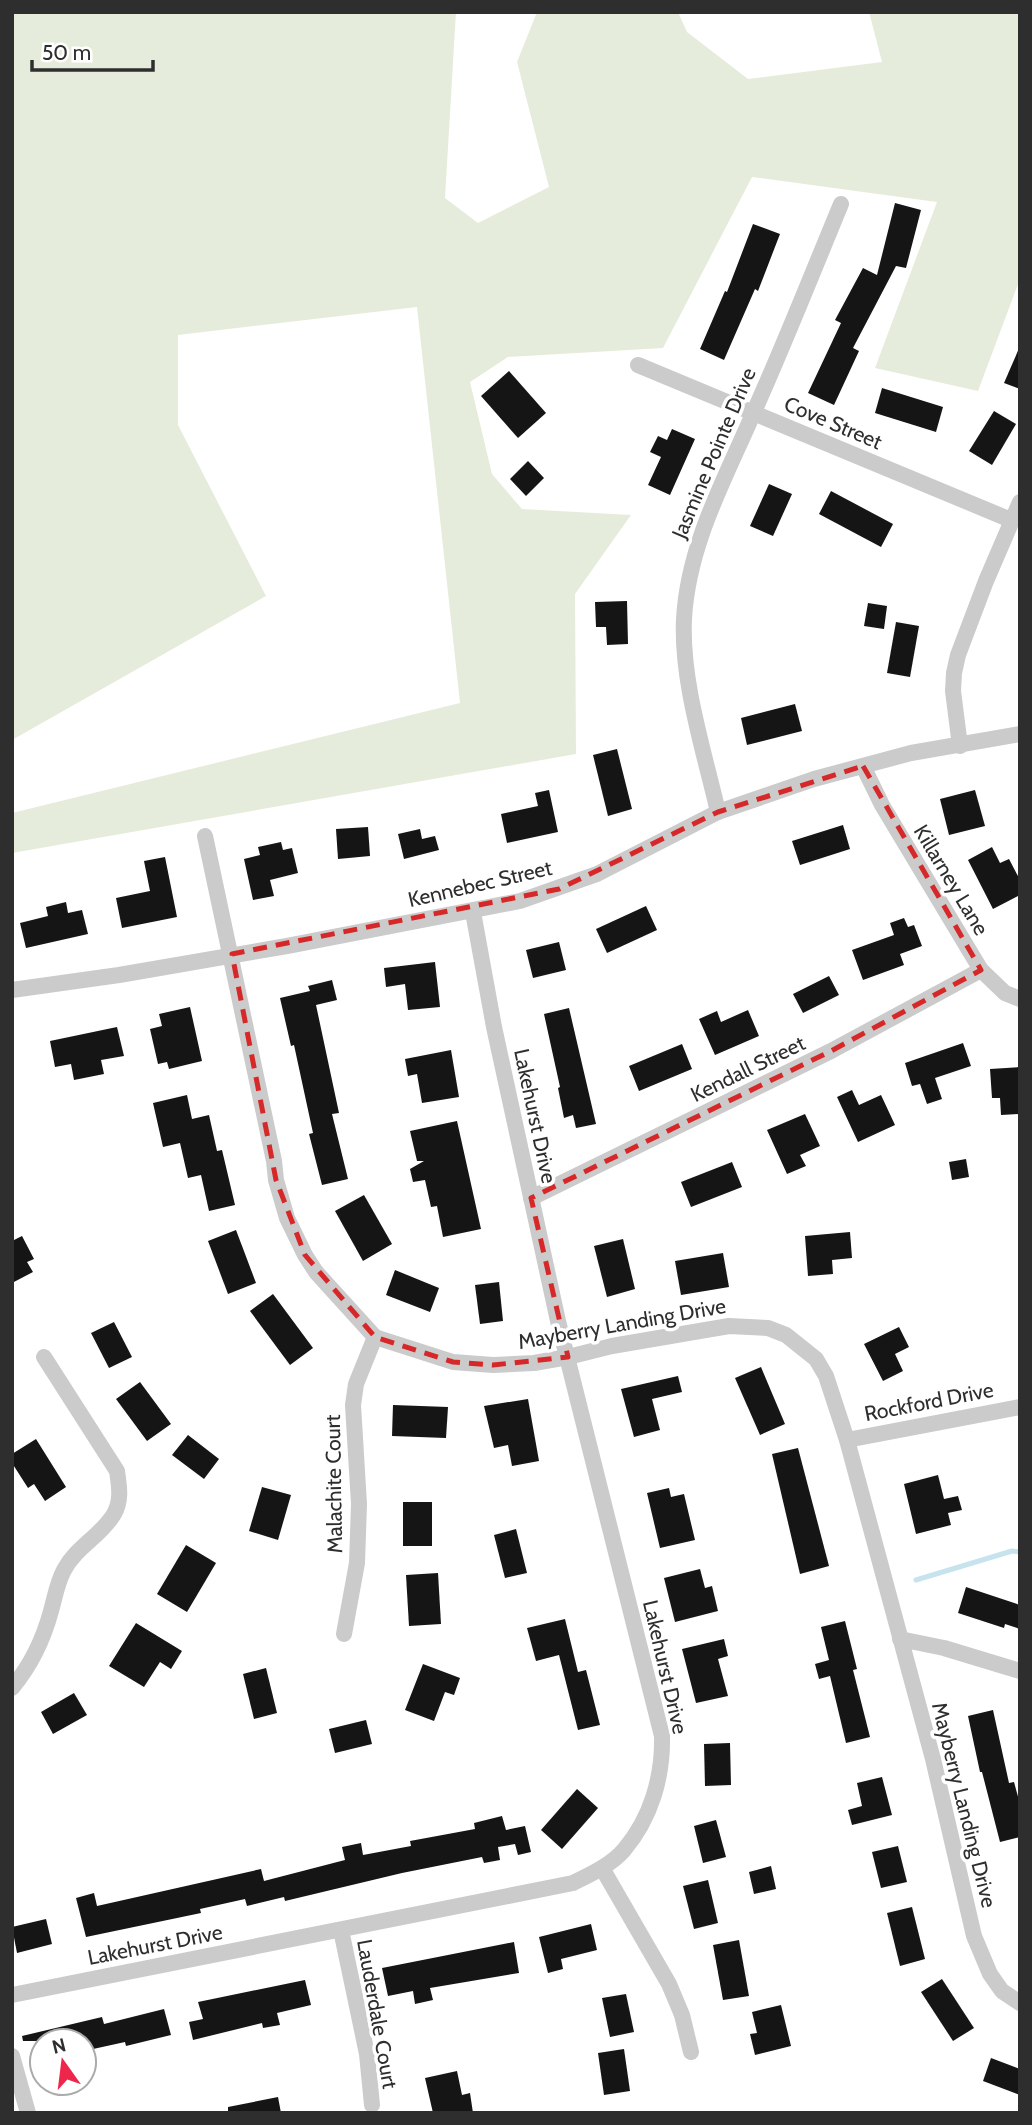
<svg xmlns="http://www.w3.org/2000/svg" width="1032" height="2125" viewBox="0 0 1032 2125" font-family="Cabin,sans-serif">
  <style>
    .green { fill: #e6ecdb }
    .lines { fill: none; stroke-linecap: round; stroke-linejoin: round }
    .stream { stroke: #c6e3ee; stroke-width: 5 }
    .building { fill: #151515 }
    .minor { stroke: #cbcbcb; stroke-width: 16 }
    .marked { fill: none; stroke: #d62828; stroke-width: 5; stroke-dasharray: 14 9; stroke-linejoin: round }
    .labels { text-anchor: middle; stroke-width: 7; stroke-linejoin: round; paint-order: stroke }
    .street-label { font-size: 21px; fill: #2e2e2e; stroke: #fff }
  </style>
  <rect width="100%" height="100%" fill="#fff"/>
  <!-- green -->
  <path class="green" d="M12 12H456L445 198 478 223 549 187 517 62 537 12H678L687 32 748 79 882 62 869 12H1020V279L978 391 875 368 937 202 752 177 663 348 508 357 470 382 492 474 522 509 631 515 575 594 576 754 12 853V813L460 703 417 307 178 335V425L266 596 12 740Z"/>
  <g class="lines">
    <!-- stream -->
    <path class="stream" d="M916 1580 1012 1551 1020 1552"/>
  </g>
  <!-- building -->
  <g class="building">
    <path d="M895 203 921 210 906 268 896 266 853 348 859 351 834 405 808 393 841 323 835 320 863 268 877 275Z"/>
    <path d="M753 224 780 234 758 291 755 289 724 360 700 349 725 291 727 292Z"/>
    <path d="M1020 346V389L1004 383Z"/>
    <path d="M509 371 546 413 518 438 481 396Z"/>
    <path d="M882 388 943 407 936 432 875 413Z"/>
    <path d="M994 411 1016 424 992 465 969 451Z"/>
    <path d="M672 429 695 439 670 495 648 485 661 457 650 452 658 436 667 440Z"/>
    <path d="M528 461 544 478 526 496 510 479Z"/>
    <path d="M769 484 792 494 773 536 750 526Z"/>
    <path d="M831 491 893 524 881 547 819 514Z"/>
    <path d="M627 601 628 644 607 645 606 627H596L595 602Z"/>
    <path d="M868 603 887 606 884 629 864 626Z"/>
    <path d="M896 622 919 626 910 677 887 673Z"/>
    <path d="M795 704 802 731 747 745 741 718Z"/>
    <path d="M617 749 632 809 608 816 593 755Z"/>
    <path d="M549 790 558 832 507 843 501 814 538 806 535 793Z"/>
    <path d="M975 790 985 826 949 835 940 799Z"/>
    <path d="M843 825 850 849 800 865 792 841Z"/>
    <path d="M368 827 370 856 338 859 336 829Z"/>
    <path d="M420 829 422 839 435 836 439 850 404 859 398 834Z"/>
    <path d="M281 842 283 850 292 848 298 873 270 880 274 896 253 900 244 859 260 855 258 847Z"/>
    <path d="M992 847 1000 863 1009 859 1020 880V895L993 909 968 860Z"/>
    <path d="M165 857 177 917 122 928 116 898 150 891 144 861Z"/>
    <path d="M66 902 68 913 82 910 88 934 26 948 20 923 48 916 46 907Z"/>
    <path d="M646 906 657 930 607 953 596 929Z"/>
    <path d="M904 918 908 927 914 925 922 946 900 954 904 965 863 980 852 950 894 935 890 923Z"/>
    <path d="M559 942 566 970 533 978 526 950Z"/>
    <path d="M435 962 440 1007 408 1010 405 984 386 987 384 968Z"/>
    <path d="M829 976 839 995 803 1013 793 994Z"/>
    <path d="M332 980 337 1000 316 1005 339 1113 332 1114 348 1179 322 1185 309 1134 313 1133 294 1045 291 1046 280 998 310 991 308 986Z"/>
    <path d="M190 1007 202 1061 169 1069 167 1062 158 1064 150 1029 162 1026 159 1014Z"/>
    <path d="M569 1008 596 1124 576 1128 573 1115 564 1118 558 1088 560 1087 544 1014Z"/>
    <path d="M748 1010 759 1036 715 1055 699 1019 717 1011 721 1022Z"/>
    <path d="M117 1027 124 1056 101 1060 104 1074 74 1080 71 1064 55 1067 50 1041Z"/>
    <path d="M963 1043 971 1066 935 1078 942 1099 927 1104 920 1084 912 1086 905 1063Z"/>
    <path d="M682 1044 692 1069 639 1091 629 1066Z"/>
    <path d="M451 1050 459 1097 422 1103 417 1074 408 1076 405 1059Z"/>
    <path d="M1020 1067V1114L1001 1115 1000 1098H992L990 1069Z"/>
    <path d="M852 1090 859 1105 881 1095 895 1125 858 1142 837 1097Z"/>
    <path d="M187 1095 192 1119 209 1115 217 1151 222 1150 235 1205 209 1211 201 1175 188 1178 180 1143 163 1147 153 1103Z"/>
    <path d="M805 1114 820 1146 800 1155 806 1166 787 1174 767 1130Z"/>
    <path d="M457 1121 481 1229 443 1237 437 1206 431 1207 425 1180 413 1182 410 1169 424 1161H417L410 1131Z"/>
    <path d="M966 1159 969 1177 952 1180 949 1162Z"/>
    <path d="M732 1162 742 1187 691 1207 681 1182Z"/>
    <path d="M364 1195 392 1244 363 1261 335 1211Z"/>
    <path d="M236 1230 256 1283 228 1294 208 1241Z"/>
    <path d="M850 1232 852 1258 832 1260 833 1274 808 1276 805 1236Z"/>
    <path d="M22 1236 34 1259 27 1262 33 1272 12 1283V1241Z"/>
    <path d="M623 1239 635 1289 607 1297 594 1246Z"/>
    <path d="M723 1253 729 1287 681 1295 675 1261Z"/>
    <path d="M395 1270 439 1288 430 1312 386 1295Z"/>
    <path d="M499 1282 503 1321 480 1324 475 1285Z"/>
    <path d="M273 1294 313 1348 290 1365 250 1311Z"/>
    <path d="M114 1322 132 1357 109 1368 91 1333Z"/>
    <path d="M899 1327 909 1347 895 1354 903 1371 883 1381 864 1344Z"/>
    <path d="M761 1367 785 1424 760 1435 735 1378Z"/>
    <path d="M678 1376 682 1392 652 1399 660 1430 634 1437 621 1389Z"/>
    <path d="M140 1382 171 1424 147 1441 116 1399Z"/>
    <path d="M528 1399 539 1461 512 1466 508 1445 494 1448 484 1406Z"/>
    <path d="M393 1405 448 1407 446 1438 392 1436Z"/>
    <path d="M188 1435 219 1459 204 1479 172 1455Z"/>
    <path d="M36 1439 66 1487 45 1501 34 1484 28 1488 12 1463V1454Z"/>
    <path d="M798 1448 829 1566 800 1574 772 1454Z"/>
    <path d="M938 1475 944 1499 958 1496 962 1510 948 1513 951 1525 916 1534 904 1484Z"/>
    <path d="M262 1487 291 1495 278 1540 249 1531Z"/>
    <path d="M669 1488 671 1497 684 1494 695 1540 660 1548 647 1493Z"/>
    <rect x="403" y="1502" width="29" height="44"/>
    <path d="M516 1529 527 1573 505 1578 494 1535Z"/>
    <path d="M186 1545 216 1563 187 1612 157 1594Z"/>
    <path d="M700 1569 705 1588 712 1586 718 1611 675 1622 664 1578Z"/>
    <path d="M438 1573 441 1624 409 1626 406 1575Z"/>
    <path d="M966 1587 1020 1605V1629L1005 1624 1004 1628 958 1613Z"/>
    <path d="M565 1619 578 1672 586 1670 600 1725 578 1730 559 1655 536 1661 527 1628Z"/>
    <path d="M845 1621 857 1669 853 1670 870 1737 846 1743 830 1676 819 1679 815 1664 829 1660 821 1627Z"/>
    <path d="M136 1623 182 1651 171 1669 160 1662 144 1687 109 1666Z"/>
    <path d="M724 1639 728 1656 718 1659 728 1696 696 1703 682 1649Z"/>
    <path d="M423 1664 460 1678 454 1695 445 1692 434 1721 405 1710Z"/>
    <path d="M266 1668 277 1713 254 1719 243 1674Z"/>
    <path d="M74 1693 87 1715 53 1734 41 1712Z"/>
    <path d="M993 1710 1009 1783 1014 1782 1020 1804V1837L1000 1842 982 1772H980L968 1716Z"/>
    <path d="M366 1720 372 1744 335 1753 329 1729Z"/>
    <path d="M730 1743 731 1785 705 1786 704 1744Z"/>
    <path d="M882 1777 892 1815 852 1825 848 1810 862 1806 857 1783Z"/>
    <path d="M577 1789 598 1808 562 1849 541 1830Z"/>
    <path d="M502 1816 506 1830 525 1826 531 1852 518 1855 515 1844 498 1847 500 1860 484 1863 482 1857 402 1873 285 1901 284 1897 247 1906 245 1899 200 1909 201 1913 86 1937 76 1898 94 1893 97 1906 261 1869 264 1881 345 1860 342 1847 361 1843 363 1855 411 1846 410 1841 475 1829 474 1823Z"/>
    <path d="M716 1820 726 1857 703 1863 694 1826Z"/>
    <path d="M898 1846 907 1882 881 1888 872 1852Z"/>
    <path d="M771 1866 776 1889 754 1894 749 1872Z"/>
    <path d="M708 1880 718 1923 694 1929 683 1886Z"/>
    <path d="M912 1907 925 1959 900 1966 887 1913Z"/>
    <path d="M46 1919 52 1944 17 1953 12 1927Z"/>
    <path d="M591 1924 597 1950 561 1959 563 1969 548 1973 539 1937Z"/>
    <path d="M739 1940 749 1996 723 2000 713 1945Z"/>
    <path d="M514 1942 519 1973 430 1988 433 2000 415 2004 413 1991 388 1996 382 1968Z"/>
    <path d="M942 1979 974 2028 953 2041 921 1992Z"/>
    <path d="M305 1980 311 2005 277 2013 280 2025 263 2028 262 2023 193 2040 189 2022 203 2019 198 2002Z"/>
    <path d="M626 1994 634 2032 610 2037 602 1998Z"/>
    <path d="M781 2005 791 2046 755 2055 750 2034 757 2033 752 2012Z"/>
    <path d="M164 2009 171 2035 126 2046 125 2042 84 2051V2041H23L22 2036 102 2017 104 2024Z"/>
    <path d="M624 2049 630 2091 604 2095 598 2053Z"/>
    <path d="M991 2058 1020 2069V2095L983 2081Z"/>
    <path d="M457 2071 462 2095 470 2093 473 2113H433L425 2078Z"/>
    <path d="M278 2097 281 2113H228V2107Z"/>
  </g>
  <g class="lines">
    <!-- minor -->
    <g class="minor">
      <path d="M638 365 1011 520"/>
      <path d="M960 746 953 691 954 673 958 655 986 581 1020 502"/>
      <path d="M863 766 882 805 981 970 1005 993 1020 999"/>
      <path d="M718 812C704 751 681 681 684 619 688 545 724 481 753 414 784 345 812 274 841 204"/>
      <path d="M205 836 274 1161 276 1180 287 1218 305 1255 316 1272 375 1337 453 1362 493 1365 534 1363 568 1357 612 1346 729 1326 768 1328 786 1335 816 1359 826 1376 847 1440 933 1759 974 1936 990 1974 1002 1991 1020 2003"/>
      <path d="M12 990 119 975 287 946 520 901 597 874 718 812 814 779 911 753 1020 734"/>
      <path d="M531 1198 831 1051 981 970"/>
      <path d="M847 1440 1020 1407"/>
      <path d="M344 1634 357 1563 359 1504 353 1405 356 1384 375 1337"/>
      <path d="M900 1639 944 1648 1020 1671"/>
      <path d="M12 1688C31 1665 43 1641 51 1611 55 1597 57 1583 64 1570 76 1547 101 1536 114 1514 122 1500 119 1486 117 1471L44 1357"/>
      <path d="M602 1868 669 1984 682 2015 691 2052"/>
      <path d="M341 1930 367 2054 372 2105"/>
      <path d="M12 1995 573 1883C591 1874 611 1865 624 1850 651 1818 663 1777 662 1736L558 1321 494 1027 473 912"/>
      <path d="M12 2056 28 2113"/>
    </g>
  </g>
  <!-- marked area -->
  <path class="marked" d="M863 766 981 970 831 1051 531 1198 568 1357 493 1365 453 1362 375 1337 305 1255 276 1180 232 954 559 889 718 812Z"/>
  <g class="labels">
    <!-- street labels -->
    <g class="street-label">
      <text transform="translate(833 423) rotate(23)" y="7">Cove Street</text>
      <text transform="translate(714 453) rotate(-67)" y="7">Jasmine Pointe Drive</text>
      <text transform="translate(951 880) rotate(59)" y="7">Killarney Lane</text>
      <text transform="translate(480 884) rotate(-13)" y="7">Kennebec Street</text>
      <text transform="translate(748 1069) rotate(-26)" y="7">Kendall Street</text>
      <text transform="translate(535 1116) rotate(78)" y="7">Lakehurst Drive</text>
      <text transform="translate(622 1324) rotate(-10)" y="7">Mayberry Landing Drive</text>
      <text transform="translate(929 1402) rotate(-11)" y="7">Rockford Drive</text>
      <text transform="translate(334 1484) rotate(-91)" y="7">Malachite Court</text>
      <text transform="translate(665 1667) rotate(77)" y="7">Lakehurst Drive</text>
      <text transform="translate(964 1805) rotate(76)" y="7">Mayberry Landing Drive</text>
      <text transform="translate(155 1945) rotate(-11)" y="7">Lakehurst Drive</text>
      <text transform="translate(377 2014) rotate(80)" y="7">Lauderdale Court</text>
    </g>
  </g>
  <!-- border -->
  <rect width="1032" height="2125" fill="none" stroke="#2e2e2e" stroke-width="28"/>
  <!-- north arrow -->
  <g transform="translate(63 2062) rotate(346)"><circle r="33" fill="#ffffff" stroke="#ababab" stroke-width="2"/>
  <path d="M0-5L12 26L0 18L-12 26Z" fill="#ef264c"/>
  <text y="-10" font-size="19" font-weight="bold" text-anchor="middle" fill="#2e2e2e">N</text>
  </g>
  <!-- scale -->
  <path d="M32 60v10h121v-10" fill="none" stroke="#2e2e2e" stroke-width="3.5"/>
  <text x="42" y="60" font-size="21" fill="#2e2e2e" stroke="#ffffff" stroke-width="5" paint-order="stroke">50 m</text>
</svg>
